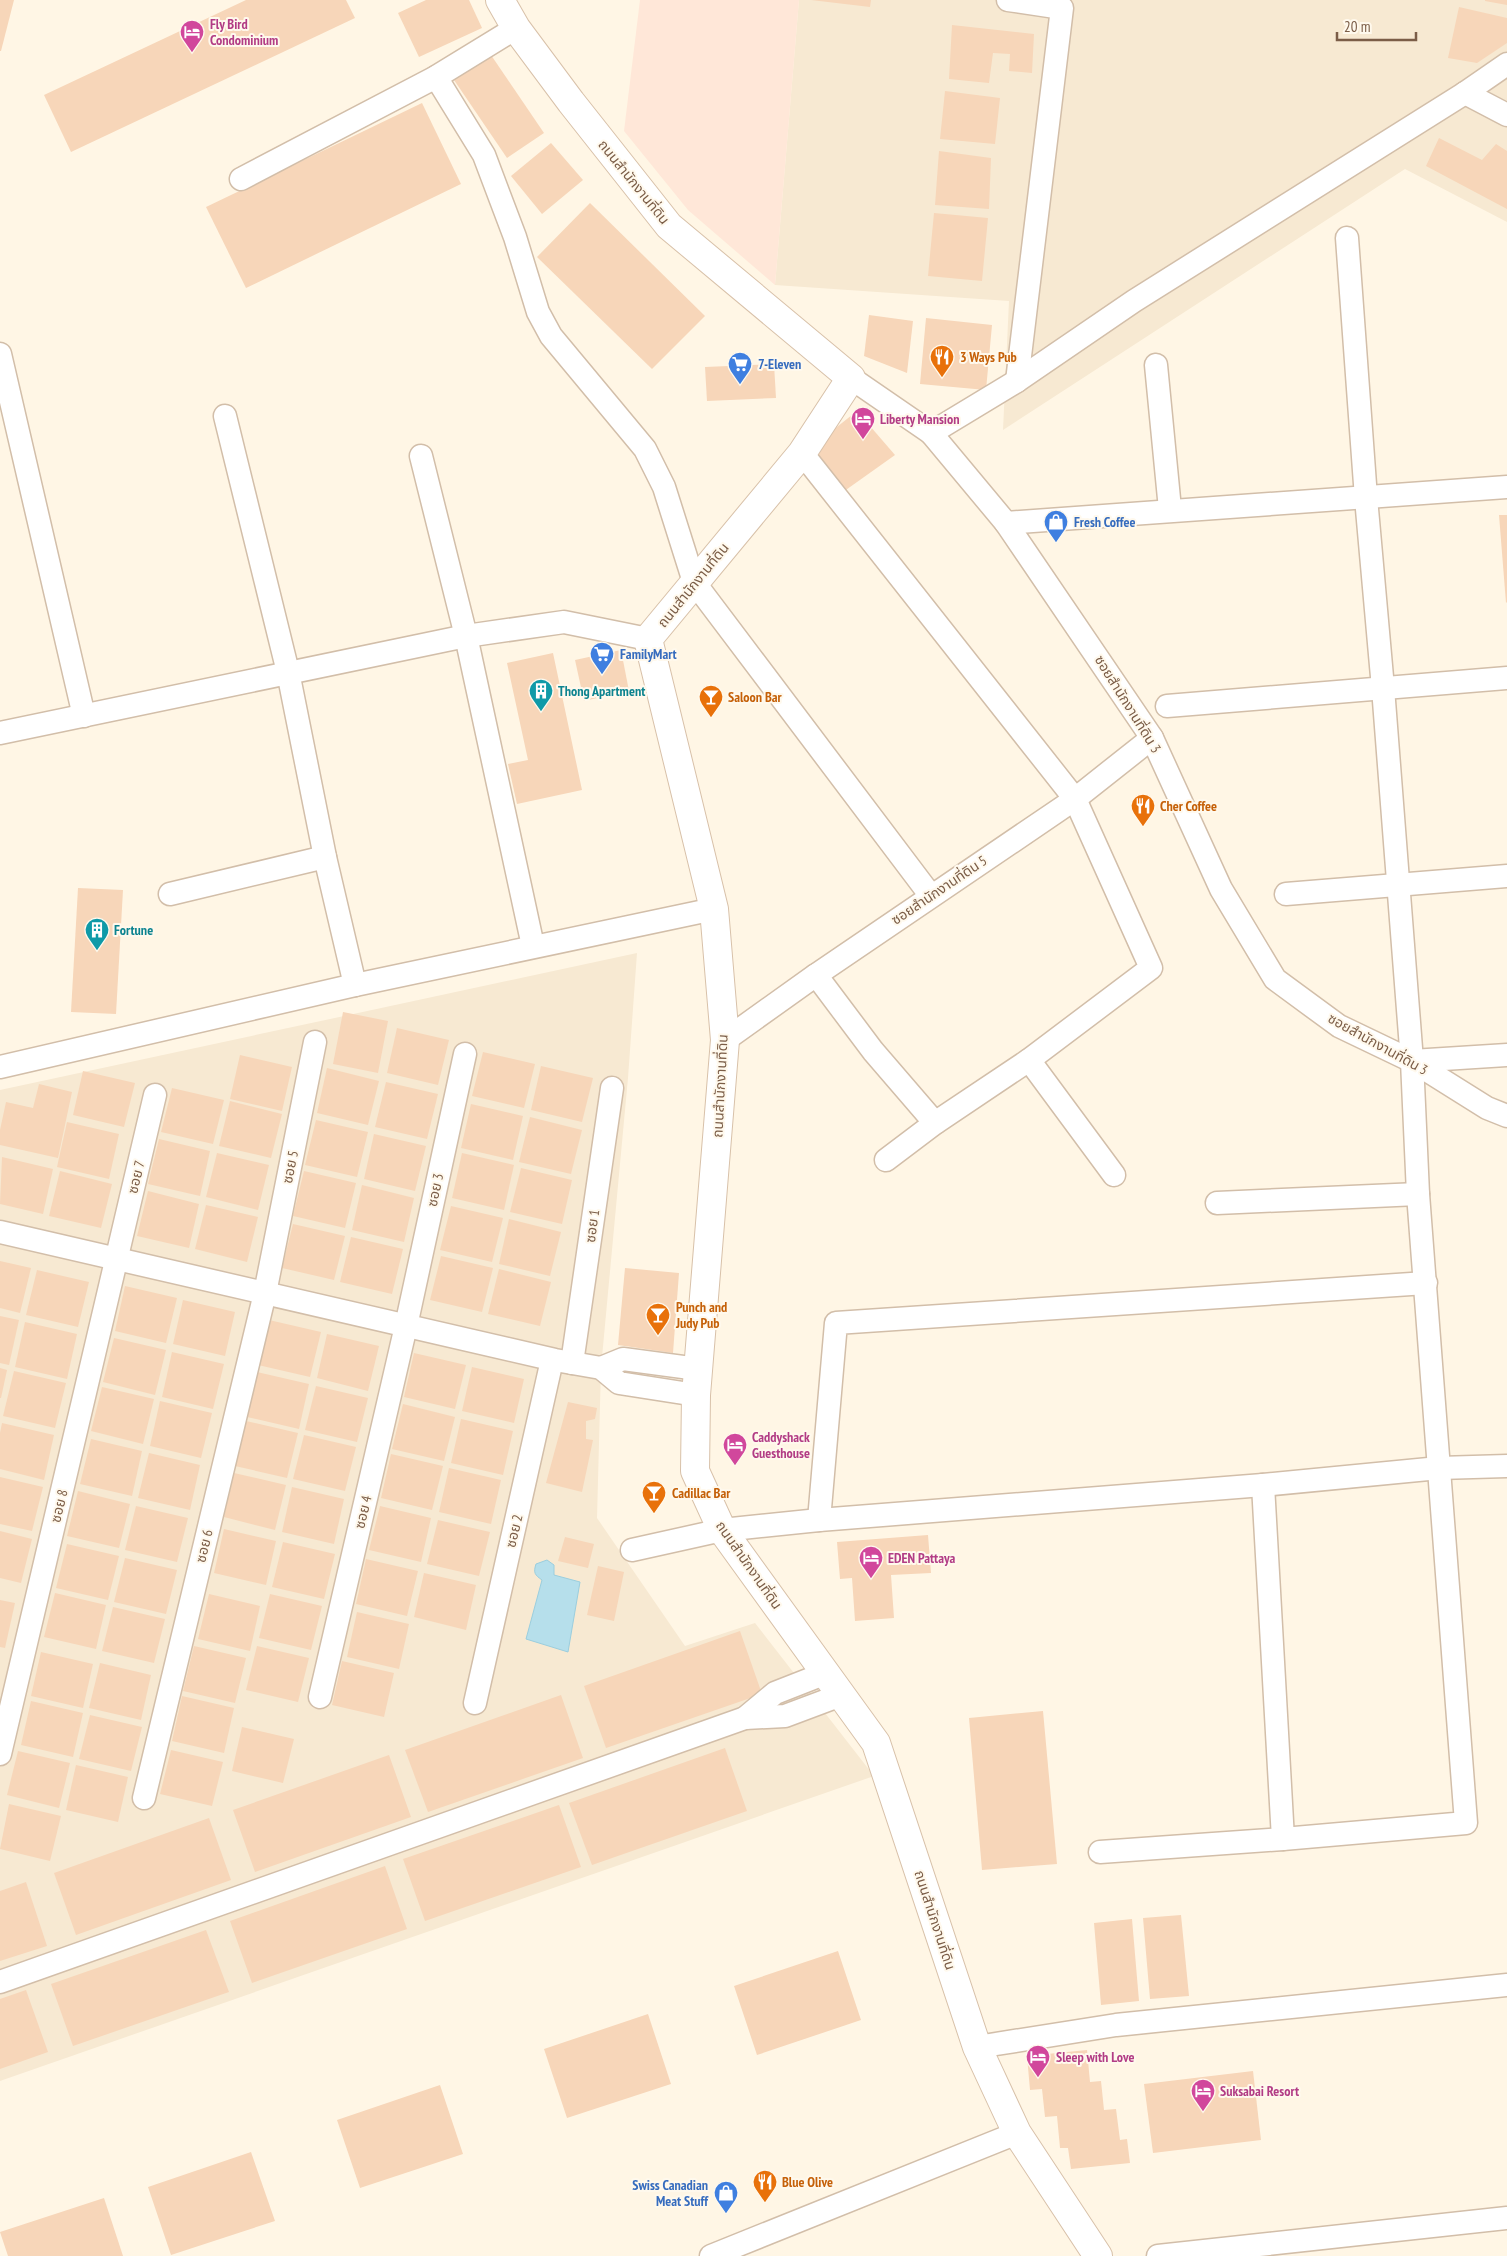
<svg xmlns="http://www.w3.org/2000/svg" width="1507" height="2256" viewBox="0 0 1507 2256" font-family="'PT Sans Narrow','Noto Sans Thai',sans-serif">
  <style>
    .residential { fill: #f7e9d2 }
    .commercial { fill: #ffe7d8 }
    .water { fill: #b6dfeb; stroke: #9bcede }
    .building { fill: #f7d6b9 }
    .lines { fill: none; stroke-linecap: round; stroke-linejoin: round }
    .street-casing { stroke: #d2bea9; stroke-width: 25 }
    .secondary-casing { stroke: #d8c1a9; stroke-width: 30 }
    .street { stroke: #fff; stroke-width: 22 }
    .secondary { stroke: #fff; stroke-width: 28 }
    .labels { text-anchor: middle; stroke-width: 4; stroke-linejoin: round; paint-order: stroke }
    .hotel-label { font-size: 14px; font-weight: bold; fill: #b23c85; stroke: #fff9ed; text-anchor: start }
    .street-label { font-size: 14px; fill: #7b5d47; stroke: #fff9ed }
    .food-label { font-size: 14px; font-weight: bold; fill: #c56008; stroke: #fff9ed; text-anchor: start }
    .shop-label { font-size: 14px; font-weight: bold; fill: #366cbe; stroke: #fff9ed; text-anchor: start }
    .culture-label { font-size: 14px; font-weight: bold; fill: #0d838f; stroke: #fff9ed; text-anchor: start }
  </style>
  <rect width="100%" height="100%" fill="#fff6e5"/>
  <!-- residential -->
  <g class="residential">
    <path d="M799 0H1507V222L1405 169 1003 430 1009 301 775 285Z"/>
    <path d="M637 953 628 1078 601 1368 597 1518 685 1646 755 1623 874 1776 0 2081V1090Z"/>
  </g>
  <!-- commercial -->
  <path class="commercial" d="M640 0H799L775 285 688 210 624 131Z"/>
  <!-- water -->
  <path class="water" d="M547 1560 554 1565V1575L580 1582 568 1652 526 1639 542 1580C535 1575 533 1573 536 1564Z"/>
  <!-- building -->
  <g class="building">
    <path d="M0 0H14L1 51H0Z"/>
    <path d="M246 0H346L355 18 71 152 44 95Z"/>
    <path d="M426 0H469L482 28 419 57 398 13Z"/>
    <path d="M811 0H871L870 7Z"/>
    <path d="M1485 0H1507V5L1485 1Z"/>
    <path d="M1459 7 1507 18V43L1477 63 1448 58Z"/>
    <path d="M952 25 1034 34 1032 73 1009 71 1010 54 993 53 989 83 949 79Z"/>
    <path d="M491 55 544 133 507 158 454 80Z"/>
    <path d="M945 91 1000 98 995 144 940 139Z"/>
    <path d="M422 103 461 184 246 288 206 207Z"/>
    <path d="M1439 138 1482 160 1496 144 1507 151V209L1426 166Z"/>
    <path d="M551 143 583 180 542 214 511 176Z"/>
    <path d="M939 151 991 158 989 209 935 205Z"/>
    <path d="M590 203 705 316 652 369 537 257Z"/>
    <path d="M934 213 988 218 982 281 928 276Z"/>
    <path d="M869 315 913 321 907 373 864 356Z"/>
    <path d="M926 318 992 325 986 390 920 384Z"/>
    <path d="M774 364 776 398 707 401 705 367Z"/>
    <path d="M857 411 895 455 843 492 808 450Z"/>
    <path d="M1499 515H1507V602L1506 603Z"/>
    <path d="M621 650 629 691 584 701 575 660Z"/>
    <path d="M553 653 582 790 517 804 508 764 528 760 507 663Z"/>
    <path d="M78 888 123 890 116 1014 71 1012Z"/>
    <path d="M343 1012 388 1021 378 1073 333 1064Z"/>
    <path d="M397 1028 449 1040 438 1085 387 1073Z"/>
    <path d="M483 1052 535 1064 524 1108 472 1096Z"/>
    <path d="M240 1055 292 1067 282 1111 230 1099Z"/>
    <path d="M541 1066 593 1078 582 1122 531 1110Z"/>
    <path d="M327 1068 379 1081 368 1125 317 1113Z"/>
    <path d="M83 1071 135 1083 124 1127 73 1115Z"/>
    <path d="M386 1082 438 1094 427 1139 375 1127Z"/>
    <path d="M39 1084 72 1092 58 1158 0 1145V1130L6 1102 33 1108Z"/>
    <path d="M172 1088 224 1100 213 1144 161 1132Z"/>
    <path d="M230 1101 282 1114 271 1158 219 1146Z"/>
    <path d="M471 1104 523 1116 513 1160 461 1148Z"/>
    <path d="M530 1117 582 1130 571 1174 519 1162Z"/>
    <path d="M316 1120 368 1132 357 1177 305 1165Z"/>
    <path d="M67 1122 119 1134 109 1179 57 1167Z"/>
    <path d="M374 1134 426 1146 415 1191 364 1179Z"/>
    <path d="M159 1139 210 1151 200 1196 148 1184Z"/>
    <path d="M217 1153 269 1165 258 1210 206 1197Z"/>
    <path d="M462 1153 514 1165 504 1210 452 1198Z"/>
    <path d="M2 1157 53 1169 43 1214 0 1204Z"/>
    <path d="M521 1168 572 1180 562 1224 510 1212Z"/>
    <path d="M60 1171 112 1184 101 1228 49 1216Z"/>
    <path d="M304 1171 356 1183 345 1228 293 1216Z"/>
    <path d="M362 1185 414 1198 404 1242 352 1230Z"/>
    <path d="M148 1191 199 1204 189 1248 137 1236Z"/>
    <path d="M206 1205 258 1217 247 1262 195 1249Z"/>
    <path d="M451 1206 503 1218 492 1262 440 1250Z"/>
    <path d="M509 1219 561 1232 550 1276 499 1264Z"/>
    <path d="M293 1224 345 1236 334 1280 282 1268Z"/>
    <path d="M351 1237 403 1249 392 1294 340 1282Z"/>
    <path d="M441 1256 493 1268 482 1312 430 1300Z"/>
    <path d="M0 1261 31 1268 20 1313 0 1308Z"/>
    <path d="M625 1268 679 1273 673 1353 618 1345Z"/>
    <path d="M499 1269 551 1282 540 1326 488 1314Z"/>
    <path d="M37 1270 89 1282 78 1327 26 1315Z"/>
    <path d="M125 1286 177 1298 166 1343 115 1331Z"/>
    <path d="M183 1300 235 1312 225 1356 173 1344Z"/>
    <path d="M0 1316 19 1320 9 1365 0 1363Z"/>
    <path d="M269 1320 321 1332 310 1377 258 1365Z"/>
    <path d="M25 1322 77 1334 67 1379 15 1367Z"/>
    <path d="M327 1334 379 1346 368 1391 317 1378Z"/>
    <path d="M114 1338 166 1350 155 1395 103 1382Z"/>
    <path d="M172 1352 224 1364 213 1409 162 1397Z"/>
    <path d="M414 1353 466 1365 455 1409 404 1397Z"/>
    <path d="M472 1367 524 1379 514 1423 462 1411Z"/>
    <path d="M0 1368 7 1370 1 1398H0Z"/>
    <path d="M14 1371 66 1383 55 1428 3 1416Z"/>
    <path d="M257 1372 309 1384 299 1429 247 1417Z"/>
    <path d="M316 1386 368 1398 357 1442 305 1430Z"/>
    <path d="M102 1387 154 1399 143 1444 91 1431Z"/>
    <path d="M160 1401 212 1413 201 1458 150 1446Z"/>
    <path d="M568 1402 597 1408 595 1419 586 1421V1439L593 1440 582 1492 546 1483Z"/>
    <path d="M403 1404 455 1417 444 1461 392 1449Z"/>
    <path d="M461 1419 513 1431 503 1475 451 1463Z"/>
    <path d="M246 1421 298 1433 287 1478 235 1466Z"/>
    <path d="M2 1423 54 1435 44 1480 0 1469V1433Z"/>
    <path d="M304 1435 356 1447 345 1491 293 1479Z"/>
    <path d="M91 1439 142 1451 132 1496 80 1484Z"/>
    <path d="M149 1453 200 1465 190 1510 138 1498Z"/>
    <path d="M391 1454 443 1466 432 1510 381 1498Z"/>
    <path d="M449 1468 501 1480 491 1524 439 1512Z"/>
    <path d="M234 1473 286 1485 275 1530 224 1517Z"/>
    <path d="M0 1477 43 1487 32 1531 0 1524Z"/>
    <path d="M292 1487 344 1499 334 1544 282 1532Z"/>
    <path d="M78 1491 130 1504 119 1548 67 1536Z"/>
    <path d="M136 1506 188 1518 177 1562 125 1550Z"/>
    <path d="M380 1506 431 1518 421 1562 369 1550Z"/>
    <path d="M438 1520 490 1532 479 1576 427 1564Z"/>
    <path d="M224 1529 276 1541 266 1585 214 1573Z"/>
    <path d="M0 1531 32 1539 21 1583 0 1578Z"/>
    <path d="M928 1535 931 1573 891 1575 894 1618 855 1621 852 1578 840 1579 837 1542Z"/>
    <path d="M565 1537 594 1544 588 1568 558 1561Z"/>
    <path d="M283 1542 335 1554 324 1599 272 1587Z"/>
    <path d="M67 1544 119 1556 108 1600 56 1588Z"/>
    <path d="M125 1558 177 1570 166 1614 114 1602Z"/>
    <path d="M366 1559 418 1571 407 1616 356 1604Z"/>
    <path d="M598 1566 624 1572 614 1621 587 1615Z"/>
    <path d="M424 1573 476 1585 466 1630 414 1617Z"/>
    <path d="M55 1593 106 1605 96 1649 44 1637Z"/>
    <path d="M209 1594 260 1606 250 1651 198 1639Z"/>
    <path d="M270 1594 322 1606 311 1650 259 1638Z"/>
    <path d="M0 1600 15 1603 5 1648 0 1647Z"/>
    <path d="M113 1607 165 1619 154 1663 102 1651Z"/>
    <path d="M357 1612 409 1624 399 1669 347 1657Z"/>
    <path d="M740 1631 762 1694 606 1748 584 1686Z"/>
    <path d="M194 1646 246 1658 235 1703 183 1691Z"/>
    <path d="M257 1646 309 1658 298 1702 246 1690Z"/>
    <path d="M41 1652 93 1664 83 1708 31 1696Z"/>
    <path d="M342 1661 394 1673 384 1717 332 1705Z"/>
    <path d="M100 1663 151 1675 141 1720 89 1708Z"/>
    <path d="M561 1695 583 1758 428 1812 405 1750Z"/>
    <path d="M182 1696 234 1708 224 1753 172 1741Z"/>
    <path d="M31 1701 83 1713 73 1757 21 1745Z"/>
    <path d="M1043 1711 1057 1864 982 1870 969 1718Z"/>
    <path d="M90 1715 142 1727 131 1771 79 1759Z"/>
    <path d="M242 1727 294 1739 283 1783 232 1771Z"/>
    <path d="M725 1748 747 1811 592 1865 569 1803Z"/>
    <path d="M171 1750 223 1762 212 1806 160 1794Z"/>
    <path d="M18 1751 70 1763 59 1808 7 1795Z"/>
    <path d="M389 1755 411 1817 255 1872 233 1810Z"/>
    <path d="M76 1765 128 1777 118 1822 66 1810Z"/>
    <path d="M9 1804 61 1816 50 1861 0 1849Z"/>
    <path d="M559 1805 581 1867 425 1921 403 1859Z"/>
    <path d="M209 1818 231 1880 76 1935 54 1873Z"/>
    <path d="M385 1866 407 1929 252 1983 230 1921Z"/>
    <path d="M26 1882 47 1946 0 1961V1891Z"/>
    <path d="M1181 1915 1189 1996 1150 1999 1143 1918Z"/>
    <path d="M1132 1919 1139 2001 1101 2005 1094 1923Z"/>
    <path d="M206 1930 229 1992 73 2046 51 1984Z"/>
    <path d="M838 1951 861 2020 757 2055 734 1986Z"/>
    <path d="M26 1990 48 2052 0 2069V1999Z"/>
    <path d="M648 2014 671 2084 567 2118 544 2049Z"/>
    <path d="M1087 2050 1090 2082 1101 2081 1104 2110 1116 2109 1120 2140 1127 2139 1130 2163 1071 2169 1068 2148H1060L1057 2116 1045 2117 1042 2089 1030 2090 1027 2056Z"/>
    <path d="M1253 2071 1261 2140 1153 2153 1144 2084Z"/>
    <path d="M440 2085 463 2154 360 2188 337 2120Z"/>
    <path d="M251 2152 275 2221 171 2255 148 2187Z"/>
    <path d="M104 2198 123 2256H8L0 2232Z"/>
  </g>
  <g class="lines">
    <defs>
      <g id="street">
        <path d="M1008 0 1062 8 1017 381"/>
        <path d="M436 77 484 155 515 237 538 312 551 336 645 449 664 487 694 582 931 896"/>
        <path d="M1465 93 1507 115"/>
        <path d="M241 179 436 77 516 28"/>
        <path d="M0 354 84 716"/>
        <path d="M1156 365 1170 509"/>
        <path d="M851 378 931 433 1006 523 1152 738 1221 889 1275 979 1339 1026 1412 1061 1487 1108 1507 1116"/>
        <path d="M225 416 288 672 325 857 355 985"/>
        <path d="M931 433 1017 381 1134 301 1465 93 1507 64"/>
        <path d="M802 453 1075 799 1151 968 1029 1060 935 1123 886 1160"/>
        <path d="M421 456 466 636 533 946"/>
        <path d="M1006 523 1507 487"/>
        <path d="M1167 706 1507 678"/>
        <path d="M0 733 466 636 564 622 648 639"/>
        <path d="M170 894 325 857"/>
        <path d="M1286 894 1507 876"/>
        <path d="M816 975 873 1051 935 1123"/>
        <path d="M725 1040 816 975 1075 799 1152 738"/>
        <path d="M1029 1060 1114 1175"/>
        <path d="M1412 1061 1507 1055"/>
        <path d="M0 1067 355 985 714 909"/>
        <path d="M1217 1203 1418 1194"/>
        <path d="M0 1232 555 1360 601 1368 619 1383 696 1395"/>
        <path d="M572 1363 612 1088"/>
        <path d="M601 1368 623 1359 698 1369"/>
        <path d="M1263 1485 1283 1839"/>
        <path d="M819 1520 836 1323 1426 1283"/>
        <path d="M632 1550 722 1530 819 1520 1263 1485 1439 1468 1507 1466"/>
        <path d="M320 1697 406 1326 465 1054"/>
        <path d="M475 1703 552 1360"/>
        <path d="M745 1718 775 1693 826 1673"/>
        <path d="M0 1754 155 1095"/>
        <path d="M144 1798 265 1293 315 1042"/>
        <path d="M1100 1852 1283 1839 1466 1823 1418 1194 1412 1061 1383 688 1366 498 1347 238"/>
        <path d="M0 1982 745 1718 785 1716 841 1695"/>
        <path d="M977 2047 1116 2025 1507 1985"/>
        <path d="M711 2256 1017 2133"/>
        <path d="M1158 2256 1507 2218"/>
      </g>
      <path id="secondary" d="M500 0 516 28 571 102 669 226 851 378 802 453 648 639 714 909 725 1040 696 1395 695 1471 722 1530 876 1743 977 2047 1017 2133 1098 2256"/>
    </defs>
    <!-- street casing -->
    <use href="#street" class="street-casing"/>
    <!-- secondary casing -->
    <use href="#secondary" class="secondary-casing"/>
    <!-- street -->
    <use href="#street" class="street"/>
    <!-- secondary -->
    <use href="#secondary" class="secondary"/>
  </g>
  <!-- icons -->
  <defs>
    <symbol id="hotel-pin" viewBox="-11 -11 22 30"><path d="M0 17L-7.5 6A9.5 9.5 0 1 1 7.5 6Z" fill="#d1479c" stroke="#fff9ed"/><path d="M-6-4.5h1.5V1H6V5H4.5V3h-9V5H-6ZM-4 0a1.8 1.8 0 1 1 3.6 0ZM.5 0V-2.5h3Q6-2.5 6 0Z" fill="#fff"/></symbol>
    <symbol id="restaurant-pin" viewBox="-11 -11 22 30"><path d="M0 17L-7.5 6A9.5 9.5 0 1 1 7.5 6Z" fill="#e8710a" stroke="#fff9ed"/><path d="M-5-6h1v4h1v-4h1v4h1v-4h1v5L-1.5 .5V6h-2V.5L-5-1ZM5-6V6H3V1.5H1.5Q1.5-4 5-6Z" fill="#fff"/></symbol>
    <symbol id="supermarket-pin" viewBox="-11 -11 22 30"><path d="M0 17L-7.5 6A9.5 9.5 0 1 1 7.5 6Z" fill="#3f7fe0" stroke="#fff9ed"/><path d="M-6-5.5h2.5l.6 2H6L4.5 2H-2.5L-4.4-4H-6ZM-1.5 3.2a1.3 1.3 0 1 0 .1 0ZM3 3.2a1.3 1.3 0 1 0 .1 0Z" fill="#fff"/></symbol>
    <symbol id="shop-pin" viewBox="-11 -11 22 30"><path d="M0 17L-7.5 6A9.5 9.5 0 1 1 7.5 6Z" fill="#3f7fe0" stroke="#fff9ed"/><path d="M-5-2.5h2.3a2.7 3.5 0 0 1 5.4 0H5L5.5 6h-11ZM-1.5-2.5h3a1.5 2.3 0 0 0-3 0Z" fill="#fff"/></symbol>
    <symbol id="building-pin" viewBox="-11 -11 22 30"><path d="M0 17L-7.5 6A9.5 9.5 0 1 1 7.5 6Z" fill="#0f9aa8" stroke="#fff9ed"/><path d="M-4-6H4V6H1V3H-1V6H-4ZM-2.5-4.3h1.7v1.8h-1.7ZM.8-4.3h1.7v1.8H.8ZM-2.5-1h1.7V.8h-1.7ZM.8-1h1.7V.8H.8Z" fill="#fff"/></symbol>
    <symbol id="bar-pin" viewBox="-11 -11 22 30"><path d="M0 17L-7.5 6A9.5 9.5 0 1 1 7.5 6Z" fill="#e8710a" stroke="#fff9ed"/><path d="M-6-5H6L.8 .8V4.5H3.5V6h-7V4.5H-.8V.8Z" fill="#fff"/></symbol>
  </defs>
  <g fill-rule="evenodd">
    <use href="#hotel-pin" x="178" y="18" width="28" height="38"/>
    <use href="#restaurant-pin" x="928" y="343" width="28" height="38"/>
    <use href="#supermarket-pin" x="726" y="350" width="28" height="38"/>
    <use href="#hotel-pin" x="849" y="405" width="28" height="38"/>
    <use href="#shop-pin" x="1042" y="508" width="28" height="38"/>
    <use href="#supermarket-pin" x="588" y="640" width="28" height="38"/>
    <use href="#building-pin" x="527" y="677" width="28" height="38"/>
    <use href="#bar-pin" x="697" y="683" width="28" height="38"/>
    <use href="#restaurant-pin" x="1129" y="792" width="28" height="38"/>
    <use href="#building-pin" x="83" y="916" width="28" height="38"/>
    <use href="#bar-pin" x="644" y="1301" width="28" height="38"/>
    <use href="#hotel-pin" x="721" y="1431" width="28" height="38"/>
    <use href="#bar-pin" x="640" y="1479" width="28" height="38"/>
    <use href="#hotel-pin" x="857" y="1544" width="28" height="38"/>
    <use href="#hotel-pin" x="1024" y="2043" width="28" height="38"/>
    <use href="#hotel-pin" x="1189" y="2077" width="28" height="38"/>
    <use href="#restaurant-pin" x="751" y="2168" width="28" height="38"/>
    <use href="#shop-pin" x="712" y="2179" width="28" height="38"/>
  </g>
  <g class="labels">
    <!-- hotel labels -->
    <g class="hotel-label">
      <text x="210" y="29">Fly Bird<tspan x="210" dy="16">Condominium</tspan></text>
      <text x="880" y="424">Liberty Mansion</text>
      <text x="752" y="1442">Caddyshack<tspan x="752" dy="16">Guesthouse</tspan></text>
      <text x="888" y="1563">EDEN Pattaya</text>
      <text x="1056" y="2062">Sleep with Love</text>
      <text x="1220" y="2096">Suksabai Resort</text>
    </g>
    <!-- street labels -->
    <g class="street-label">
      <text transform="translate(634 182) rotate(51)" y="5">ถนนสำนักงานที่ดิน</text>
      <text transform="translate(693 585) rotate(-51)" y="5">ถนนสำนักงานที่ดิน</text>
      <text transform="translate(1128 704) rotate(58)" y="5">ซอยสำนักงานที่ดิน 3</text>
      <text transform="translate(939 890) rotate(-34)" y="5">ซอยสำนักงานที่ดิน 5</text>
      <text transform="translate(1378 1044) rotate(29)" y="5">ซอยสำนักงานที่ดิน 3</text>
      <text transform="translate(720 1086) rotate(-87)" y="5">ถนนสำนักงานที่ดิน</text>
      <text transform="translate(290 1167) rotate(-79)" y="5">ซอย 5</text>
      <text transform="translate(136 1177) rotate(-77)" y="5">ซอย 7</text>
      <text transform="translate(435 1190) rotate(-78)" y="5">ซอย 3</text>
      <text transform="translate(592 1226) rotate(-82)" y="5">ซอย 1</text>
      <text transform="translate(59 1506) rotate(-77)" y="5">ซอย 8</text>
      <text transform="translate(363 1512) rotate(-77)" y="5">ซอย 4</text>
      <text transform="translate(514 1531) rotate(-77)" y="5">ซอย 2</text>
      <text transform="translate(204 1546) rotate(-77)" y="5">ซอย 6</text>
      <text transform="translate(749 1565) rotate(55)" y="5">ถนนสำนักงานที่ดิน</text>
      <text transform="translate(935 1920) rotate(72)" y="5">ถนนสำนักงานที่ดิน</text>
    </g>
    <!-- food labels -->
    <g class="food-label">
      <text x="960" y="362">3 Ways Pub</text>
      <text x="728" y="702">Saloon Bar</text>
      <text x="1160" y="811">Cher Coffee</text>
      <text x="676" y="1312">Punch and<tspan x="676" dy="16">Judy Pub</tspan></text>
      <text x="672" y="1498">Cadillac Bar</text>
      <text x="782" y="2187">Blue Olive</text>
    </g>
    <!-- shop labels -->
    <g class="shop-label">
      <text x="758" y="369">7-Eleven</text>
      <text x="1074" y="527">Fresh Coffee</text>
      <text x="620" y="659">FamilyMart</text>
      <text x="708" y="2190" text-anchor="end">Swiss Canadian<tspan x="708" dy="16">Meat Stuff</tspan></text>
    </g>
    <!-- culture labels -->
    <g class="culture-label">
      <text x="558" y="696">Thong Apartment</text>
      <text x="114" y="935">Fortune</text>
    </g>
  </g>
  <!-- scale -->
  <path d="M1337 32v8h79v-8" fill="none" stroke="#7b5d47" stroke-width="2.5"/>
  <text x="1344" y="32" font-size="15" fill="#7b5d47" stroke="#fff9ed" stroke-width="4" paint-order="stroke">20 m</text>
</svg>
